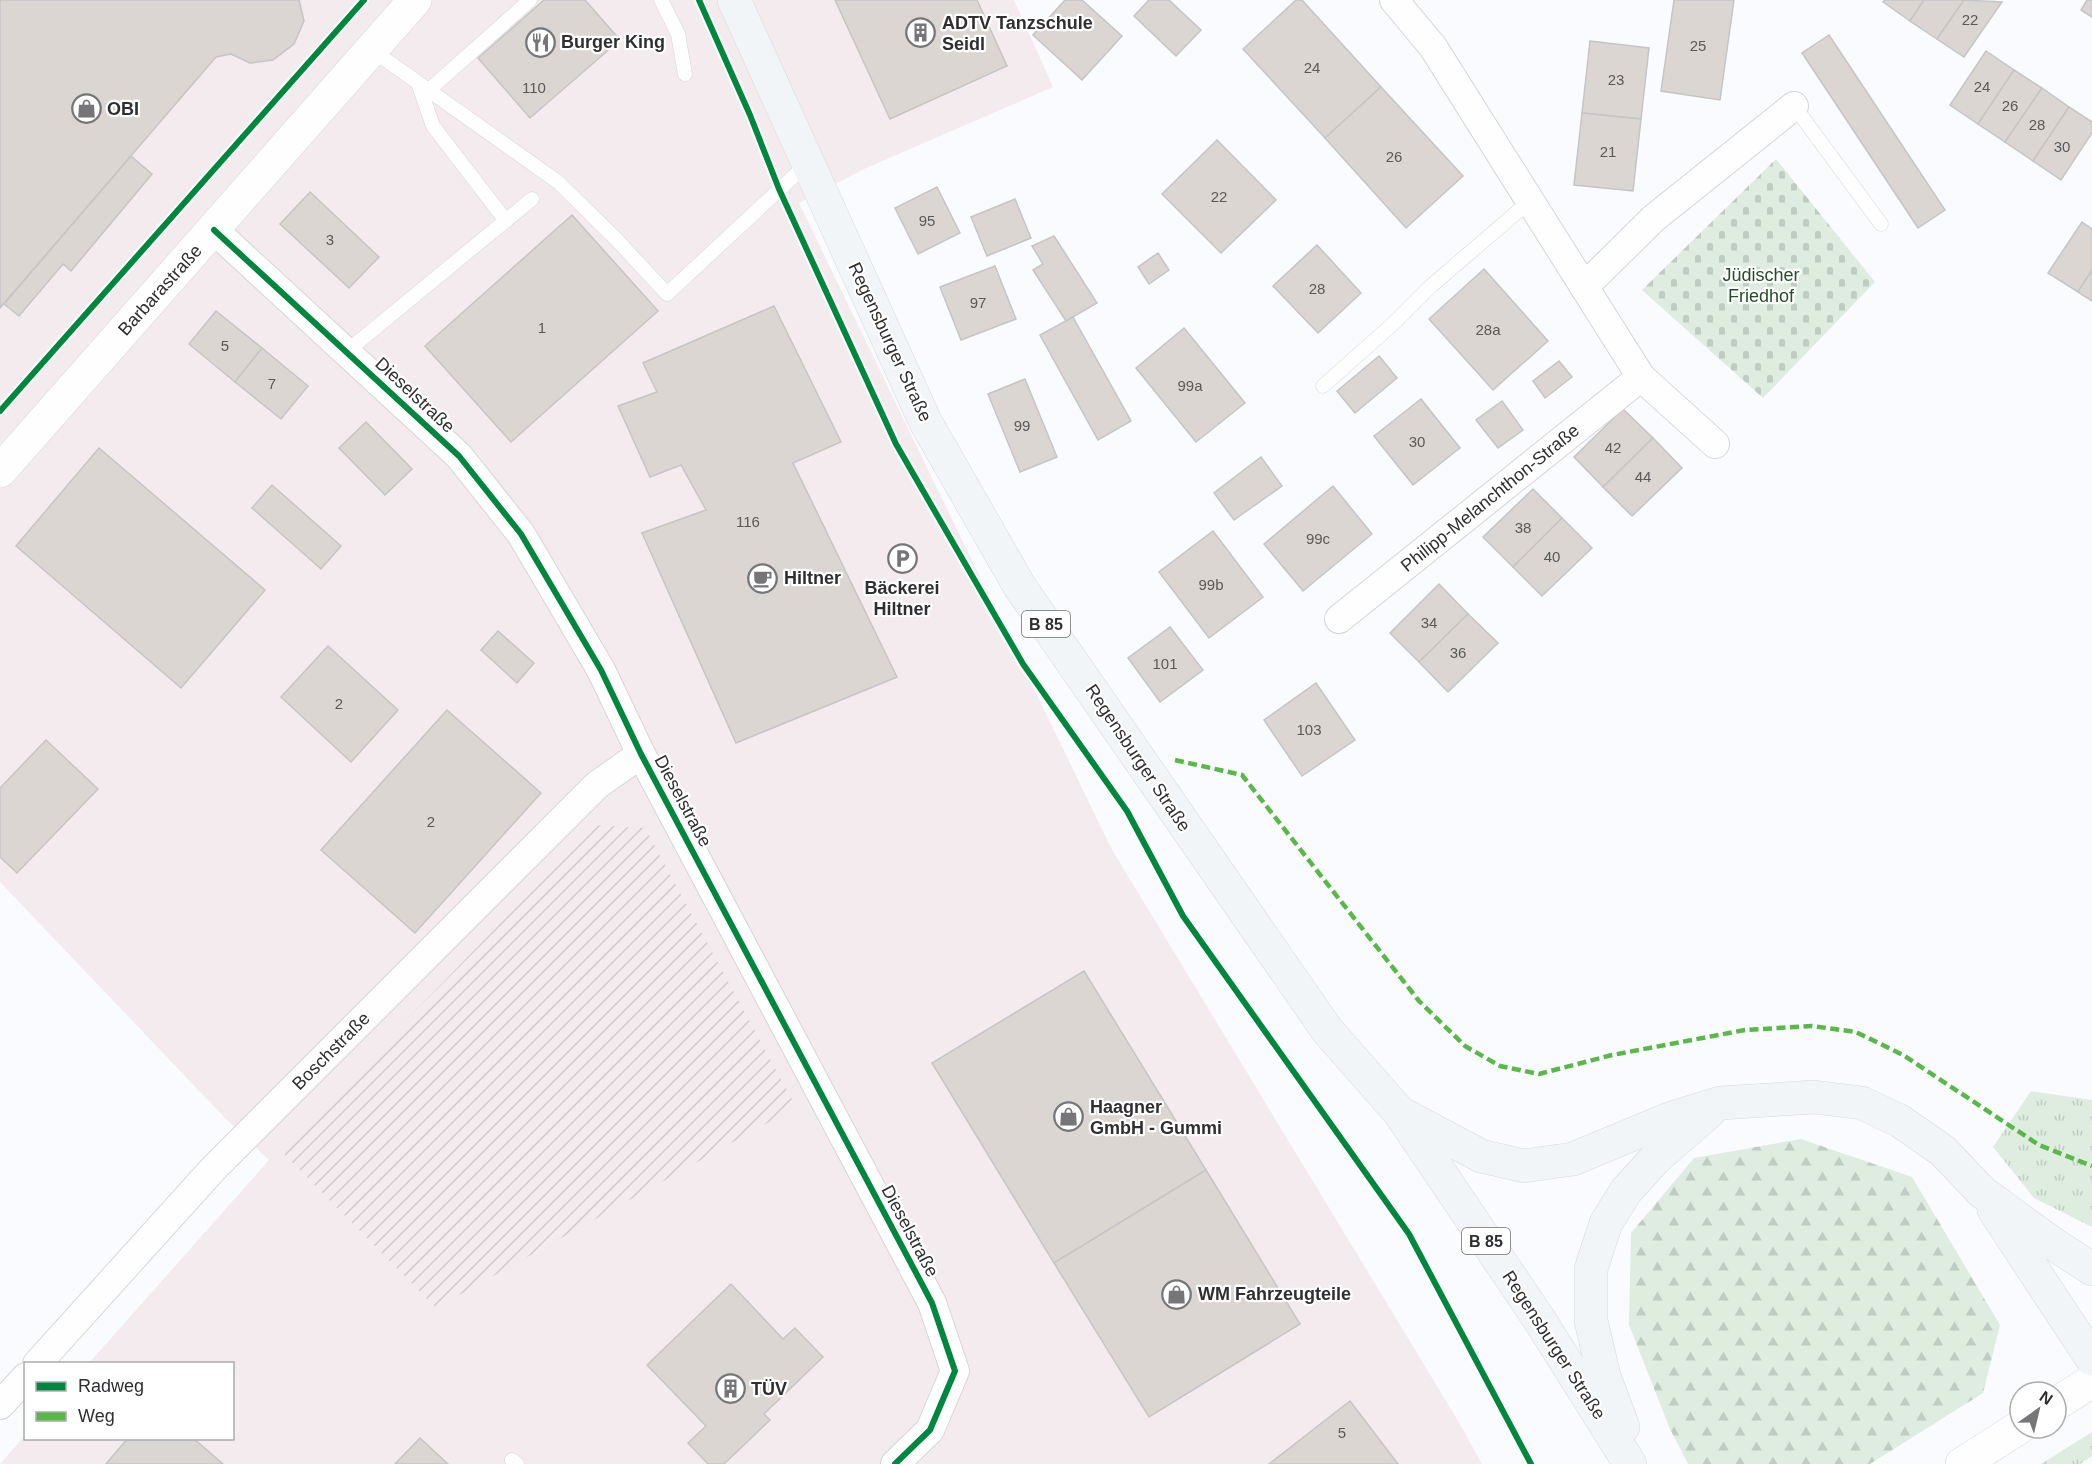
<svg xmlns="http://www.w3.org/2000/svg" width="2092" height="1464" viewBox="0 0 2092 1464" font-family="Helvetica,sans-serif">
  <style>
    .commercial { fill: #f3ebee }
    .industrial { fill: url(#industrial-furrows) }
    .grass { fill: url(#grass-tufts) }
    .forest { fill: url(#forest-firs) }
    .cemetery { fill: url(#cemetery-stones) }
    .building { fill: #dbd6d1; stroke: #c6c5c6; stroke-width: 1.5 }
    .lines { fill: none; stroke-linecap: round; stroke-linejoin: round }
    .service-casing { stroke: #d5d5d8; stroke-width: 15 }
    .minor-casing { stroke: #d5d5d8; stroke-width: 30 }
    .tertiary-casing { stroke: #d5d5d8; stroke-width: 34 }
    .secondary-casing { stroke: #d5d5d8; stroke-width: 34 }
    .primary-casing { stroke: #d8d8da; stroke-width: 34 }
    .service { stroke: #fefeff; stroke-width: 14 }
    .minor { stroke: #fefeff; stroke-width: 28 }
    .tertiary { stroke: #fefeff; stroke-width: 33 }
    .secondary { stroke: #fefeff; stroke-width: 33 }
    .primary { stroke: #f2f5f7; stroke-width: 33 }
    .quiet { stroke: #58b947; stroke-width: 4.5; stroke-dasharray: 9 4.5; stroke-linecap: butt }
    .cycleway-casing { stroke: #fff; stroke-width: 10 }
    .cycleway { stroke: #00873e; stroke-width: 6 }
    .labels { text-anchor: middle; stroke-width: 4.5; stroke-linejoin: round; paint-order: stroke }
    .number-label { font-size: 15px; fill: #5a595a }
    .shield { fill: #fff; stroke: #6d6d70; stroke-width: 1.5 }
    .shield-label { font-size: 16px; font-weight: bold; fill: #2f2f32 }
    .poi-label { font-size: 18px; font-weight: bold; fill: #2f2f32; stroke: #fff; text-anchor: start }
    .park-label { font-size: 18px; fill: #244f26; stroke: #fff }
    .street-label { font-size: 18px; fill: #2f2f32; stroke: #fff }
  </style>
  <defs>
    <pattern id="industrial-furrows" width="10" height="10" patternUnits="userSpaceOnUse" patternTransform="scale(1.5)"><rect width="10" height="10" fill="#f3ebed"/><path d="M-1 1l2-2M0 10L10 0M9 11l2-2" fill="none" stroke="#d1cacc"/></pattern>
    <pattern id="grass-tufts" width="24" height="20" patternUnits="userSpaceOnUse" patternTransform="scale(1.5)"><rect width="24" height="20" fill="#deede0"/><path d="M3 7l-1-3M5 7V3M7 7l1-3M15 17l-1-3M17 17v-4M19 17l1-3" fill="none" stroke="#bfccc1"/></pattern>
    <pattern id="forest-firs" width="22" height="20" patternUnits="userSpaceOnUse" patternTransform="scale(1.5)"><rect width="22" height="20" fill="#deede0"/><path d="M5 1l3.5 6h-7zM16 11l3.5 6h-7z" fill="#bfccc1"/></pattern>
    <pattern id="cemetery-stones" width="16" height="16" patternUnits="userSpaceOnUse" patternTransform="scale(1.5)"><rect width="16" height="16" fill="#deede0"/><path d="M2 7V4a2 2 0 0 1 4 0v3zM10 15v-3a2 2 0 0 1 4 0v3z" fill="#bfccc1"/></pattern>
  </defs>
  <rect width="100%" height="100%" fill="#fafbfe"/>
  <!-- commercial -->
  <path class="commercial" d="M0 0H1014L1053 87 864 169 799 203 1111 848 1457 1419 1482 1464H0L25 1435 26 1438H232V1364L89 1363 269 1160 225 1118 0 882Z"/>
  <!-- industrial -->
  <path class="industrial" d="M596 825 645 828 796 1107 436 1308 280 1150Z"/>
  <!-- grass -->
  <g class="grass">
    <path d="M2031 1091 2092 1100V1227L2034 1198 1993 1147Z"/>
    <path d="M2092 1432V1456L2080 1464H2041Z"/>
  </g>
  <!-- forest -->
  <path class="forest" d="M1801 1139 1912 1177 2000 1325 1983 1393 1870 1464H1688L1670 1429 1629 1325 1631 1233 1694 1158Z"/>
  <!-- cemetery -->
  <path class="cemetery" d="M1776 159 1875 282 1763 398 1642 290Z"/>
  <!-- building -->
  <g class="building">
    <path d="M0 0H299L304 21 294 44 273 60 250 63 231 54 216 57 0 308Z"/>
    <path d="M544 0H585L620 40 530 118 478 58Z"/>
    <path d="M835 0H977L1007 66 890 119Z"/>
    <path d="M1065 0H1082L1122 36 1082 80 1033 35Z"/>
    <path d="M1149 0H1169L1201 30 1176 56 1134 16Z"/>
    <path d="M1296 0H1302L1381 87 1325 138 1243 49Z"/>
    <path d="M1674 0H1734L1720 100 1661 91Z"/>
    <path d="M1885 0H1924L1910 21 1883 2Z"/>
    <path d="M1924 0H1964L1937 39 1910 21Z"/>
    <path d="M1964 0 2002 2 1964 57 1937 39Z"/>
    <path d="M2087 0H2092V17L2081 10Z"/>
    <path d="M1829 35 1945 210 1918 228 1802 53Z"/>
    <path d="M1590 41 1649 48 1641 119 1582 113Z"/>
    <path d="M1986 51 2014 70 1978 124 1950 105Z"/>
    <path d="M2014 70 2042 88 2005 142 1978 124Z"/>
    <path d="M1381 87 1463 176 1406 228 1325 138Z"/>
    <path d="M2042 88 2069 107 2033 161 2005 142Z"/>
    <path d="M2069 107 2092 122V133L2061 180 2033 161Z"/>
    <path d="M1582 113 1641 119 1633 191 1574 185Z"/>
    <path d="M1217 140 1276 200 1221 253 1162 194Z"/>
    <path d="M131 156 152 174 71 271 63 264 19 316 4 304Z"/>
    <path d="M937 187 960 233 918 254 895 208Z"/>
    <path d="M310 192 379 257 349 288 280 224Z"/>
    <path d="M1015 199 1031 238 987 256 971 217Z"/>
    <path d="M572 215 658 311 511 442 425 346Z"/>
    <path d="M2082 222 2092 229V270L2078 292 2048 273Z"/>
    <path d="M1054 236 1097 303 1066 321 1033 270 1043 264 1032 246Z"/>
    <path d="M1317 245 1361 293 1318 333 1273 286Z"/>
    <path d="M1158 253 1169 270 1149 284 1138 267Z"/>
    <path d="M995 266 1016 319 961 340 940 287Z"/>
    <path d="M1484 269 1548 341 1493 390 1429 319Z"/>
    <path d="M2092 270V301L2078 292Z"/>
    <path d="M774 306 841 442 793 463 897 677 736 743 642 533 706 510 681 465 650 477 618 406 657 392 643 363Z"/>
    <path d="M216 311 262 348 235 382 189 344Z"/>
    <path d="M1073 317 1131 421 1098 440 1040 335Z"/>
    <path d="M1184 328 1245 403 1196 442 1136 368Z"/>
    <path d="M262 348 308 386 281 419 235 382Z"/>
    <path d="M1379 356 1397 378 1355 413 1337 391Z"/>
    <path d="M1559 361 1572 377 1545 398 1533 381Z"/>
    <path d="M1025 379 1057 457 1020 472 988 394Z"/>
    <path d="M1421 399 1460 448 1413 485 1374 436Z"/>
    <path d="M1502 401 1523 430 1498 448 1476 420Z"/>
    <path d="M1623 409 1653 438 1603 487 1574 457Z"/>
    <path d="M366 422 412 469 385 495 339 448Z"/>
    <path d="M1653 438 1682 468 1632 516 1603 487Z"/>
    <path d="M99 448 265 590 181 688 16 546Z"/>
    <path d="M1261 457 1282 486 1234 520 1214 493Z"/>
    <path d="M272 485 341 546 321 569 252 508Z"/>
    <path d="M1333 486 1372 534 1303 591 1264 544Z"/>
    <path d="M1533 489 1562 518 1513 567 1483 537Z"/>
    <path d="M1562 518 1592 548 1542 596 1513 567Z"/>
    <path d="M1213 531 1263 597 1209 638 1159 572Z"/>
    <path d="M1439 584 1468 614 1419 662 1390 633Z"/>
    <path d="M1468 614 1498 643 1448 692 1419 662Z"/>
    <path d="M1170 627 1203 670 1160 702 1128 658Z"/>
    <path d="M498 631 534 663 517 683 481 650Z"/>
    <path d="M328 646 398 710 351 762 281 697Z"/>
    <path d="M1316 683 1355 740 1302 776 1264 720Z"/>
    <path d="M447 710 541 793 415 933 321 850Z"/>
    <path d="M46 740 98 789 17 873 0 857V788Z"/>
    <path d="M1084 971 1206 1170 1054 1263 932 1063Z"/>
    <path d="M1206 1170 1300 1324 1149 1417 1054 1263Z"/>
    <path d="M731 1284 783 1339 795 1328 823 1357 764 1414 770 1420 724 1464H708L688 1443 706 1426 647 1365Z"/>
    <path d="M1350 1401 1398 1464H1269Z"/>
    <path d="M128 1438H193L223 1464H106Z"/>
    <path d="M420 1438 448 1464H395Z"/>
  </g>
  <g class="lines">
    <defs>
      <g id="service">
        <path d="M661 0 678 34 685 74"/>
        <path d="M372 50 558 182 617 240 667 294 808 163"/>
        <path d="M418 83 433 126 506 221"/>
        <path d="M429 90 530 0"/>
        <path d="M1794 106 1881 224"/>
        <path d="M346 352 532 199"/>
        <path d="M1323 386 1394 323 1431 286 1530 201"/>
        <path d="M512 1460 517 1464"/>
      </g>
      <g id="minor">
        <path d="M1394 0 1433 47 1641 377 1715 444"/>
        <path d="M214 230 459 456 521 534 601 670 641 754 932 1303 955 1371 930 1430 895 1464"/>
        <path d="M1584 287 1654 218 1794 106"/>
        <path d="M1339 619 1641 377"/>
        <path d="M37 1364 213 1169 597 785 641 754"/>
        <path d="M0 1405 26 1377"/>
      </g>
      <path id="tertiary" d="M0 471 415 0"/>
      <g id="secondary">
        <path d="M2056 1404 2092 1381"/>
        <path d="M1962 1464 2020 1427"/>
      </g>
      <g id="primary">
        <path d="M734 0 925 421 1020 587 1327 1030 1399 1112 1539 1319 1630 1464"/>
        <path d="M1406 1116 1481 1156 1524 1166 1573 1159 1669 1119 1720 1103 1814 1097 1862 1103 1900 1121 1943 1151 1982 1192 2049 1241 2092 1269"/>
        <path d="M1994 1210 2092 1359"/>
        <path d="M1623 1427 1604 1376 1591 1321V1269L1606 1223 1626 1191 1655 1159 1710 1111"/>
      </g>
    </defs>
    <!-- service casing -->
    <use href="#service" class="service-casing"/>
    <!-- minor casing -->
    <use href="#minor" class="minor-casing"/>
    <!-- tertiary casing -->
    <use href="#tertiary" class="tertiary-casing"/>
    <!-- secondary casing -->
    <use href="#secondary" class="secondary-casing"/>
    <!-- primary casing -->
    <use href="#primary" class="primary-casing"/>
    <!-- service -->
    <use href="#service" class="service"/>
    <!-- minor -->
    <use href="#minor" class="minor"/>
    <!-- tertiary -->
    <use href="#tertiary" class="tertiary"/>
    <!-- secondary -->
    <use href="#secondary" class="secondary"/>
    <!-- primary -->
    <use href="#primary" class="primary"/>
    <!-- quiet -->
    <path class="quiet" d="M1175 760 1242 775 1419 1001 1465 1046 1500 1066 1539 1074 1612 1055 1745 1030 1812 1026 1856 1032 1903 1055 2039 1145 2092 1166"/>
    <defs>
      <g id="cycleway">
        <path d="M699 0 750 115 779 189 896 444 1023 664 1127 811 1183 916 1409 1234 1531 1464"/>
        <path d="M214 230 459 456 521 534 601 670 641 754 932 1303 955 1371 930 1430 895 1464"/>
        <path d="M0 411 364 0"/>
      </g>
    </defs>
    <!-- cycleway casing -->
    <use href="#cycleway" class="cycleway-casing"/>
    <!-- cycleway -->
    <use href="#cycleway" class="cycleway"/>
  </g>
  <!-- icons -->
  <defs>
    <symbol id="building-ring" viewBox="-11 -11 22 22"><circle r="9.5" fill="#fff" stroke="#767679" stroke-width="1.5"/><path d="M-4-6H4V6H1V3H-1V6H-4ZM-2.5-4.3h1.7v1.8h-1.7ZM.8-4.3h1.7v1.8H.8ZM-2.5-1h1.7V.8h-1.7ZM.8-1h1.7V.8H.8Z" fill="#767679"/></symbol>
    <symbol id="restaurant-ring" viewBox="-11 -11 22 22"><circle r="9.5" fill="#fff" stroke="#767679" stroke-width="1.5"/><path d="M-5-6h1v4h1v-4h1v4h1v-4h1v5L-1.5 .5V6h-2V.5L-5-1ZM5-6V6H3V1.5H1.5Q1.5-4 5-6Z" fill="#767679"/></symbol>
    <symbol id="shop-ring" viewBox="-11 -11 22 22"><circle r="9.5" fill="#fff" stroke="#767679" stroke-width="1.5"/><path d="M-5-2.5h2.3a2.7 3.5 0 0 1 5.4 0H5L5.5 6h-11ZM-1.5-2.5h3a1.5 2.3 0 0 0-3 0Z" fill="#767679"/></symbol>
    <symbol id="parking-ring" viewBox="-11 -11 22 22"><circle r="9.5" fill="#fff" stroke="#767679" stroke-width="1.5"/><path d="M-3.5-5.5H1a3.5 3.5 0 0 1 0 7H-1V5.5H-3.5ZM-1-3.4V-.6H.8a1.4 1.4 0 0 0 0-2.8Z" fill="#767679"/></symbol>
    <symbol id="cafe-ring" viewBox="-11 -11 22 22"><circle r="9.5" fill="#fff" stroke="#767679" stroke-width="1.5"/><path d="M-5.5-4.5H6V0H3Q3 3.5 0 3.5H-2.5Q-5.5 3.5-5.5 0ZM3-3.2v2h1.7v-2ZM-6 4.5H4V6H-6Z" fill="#767679"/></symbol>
  </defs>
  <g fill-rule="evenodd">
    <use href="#building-ring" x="904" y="16" width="33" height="33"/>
    <use href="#restaurant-ring" x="524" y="26" width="33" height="33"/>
    <use href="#shop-ring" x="70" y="92" width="33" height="33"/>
    <use href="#parking-ring" x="886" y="542" width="33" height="33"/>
    <use href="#cafe-ring" x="746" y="562" width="33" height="33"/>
    <use href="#shop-ring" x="1052" y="1100" width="33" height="33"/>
    <use href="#shop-ring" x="1160" y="1278" width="33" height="33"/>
    <use href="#building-ring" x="714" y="1372" width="33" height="33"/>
  </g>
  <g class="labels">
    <!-- number labels -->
    <g class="number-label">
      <text x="1970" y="25">22</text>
      <text x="1698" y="51">25</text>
      <text x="1312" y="73">24</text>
      <text x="1616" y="85">23</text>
      <text x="1982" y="92">24</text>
      <text x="534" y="93">110</text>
      <text x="2010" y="111">26</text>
      <text x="2037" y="130">28</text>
      <text x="2062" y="152">30</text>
      <text x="1608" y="157">21</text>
      <text x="1394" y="162">26</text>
      <text x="1219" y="202">22</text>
      <text x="927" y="226">95</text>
      <text x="330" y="245">3</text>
      <text x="1317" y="294">28</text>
      <text x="978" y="308">97</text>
      <text x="542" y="333">1</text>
      <text x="1488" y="335">28a</text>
      <text x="225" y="351">5</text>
      <text x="272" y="389">7</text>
      <text x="1190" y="391">99a</text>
      <text x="1022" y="431">99</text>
      <text x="1417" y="447">30</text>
      <text x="1613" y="453">42</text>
      <text x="1643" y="482">44</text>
      <text x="748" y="527">116</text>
      <text x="1523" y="533">38</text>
      <text x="1318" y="544">99c</text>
      <text x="1552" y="562">40</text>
      <text x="1211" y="590">99b</text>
      <text x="1429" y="628">34</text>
      <text x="1458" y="658">36</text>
      <text x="1165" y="669">101</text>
      <text x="339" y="709">2</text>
      <text x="1309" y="735">103</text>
      <text x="431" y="827">2</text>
      <text x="1342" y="1438">5</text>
    </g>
    <!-- shield labels -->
    <g class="shield">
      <rect x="1022" y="611" width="48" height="26" rx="4.5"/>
      <rect x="1462" y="1228" width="48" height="26" rx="4.5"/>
    </g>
    <g class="shield-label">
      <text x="1046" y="630">B 85</text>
      <text x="1486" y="1247">B 85</text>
    </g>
    <!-- poi labels -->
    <g class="poi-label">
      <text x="942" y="29">ADTV Tanzschule<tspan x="942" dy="21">Seidl</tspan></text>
      <text x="561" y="48">Burger King</text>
      <text x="107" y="115">OBI</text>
      <text x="784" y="584">Hiltner</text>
      <text x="902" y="594" text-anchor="middle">Bäckerei<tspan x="902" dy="21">Hiltner</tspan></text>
      <text x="1090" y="1113">Haagner<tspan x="1090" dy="21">GmbH - Gummi</tspan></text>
      <text x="1198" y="1300">WM Fahrzeugteile</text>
      <text x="751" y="1395">TÜV</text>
    </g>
    <!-- park labels -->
    <g class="park-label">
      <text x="1761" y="281">Jüdischer<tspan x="1761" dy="21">Friedhof</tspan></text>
    </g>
    <!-- street labels -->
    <g class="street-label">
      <text transform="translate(160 290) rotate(-48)" y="6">Barbarastraße</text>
      <text transform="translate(890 342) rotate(65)" y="6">Regensburger Straße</text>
      <text transform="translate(415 395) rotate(43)" y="6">Dieselstraße</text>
      <text transform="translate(1490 498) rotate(-39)" y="6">Philipp-Melanchthon-Straße</text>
      <text transform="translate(1138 758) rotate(56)" y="6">Regensburger Straße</text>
      <text transform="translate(683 801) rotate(62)" y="6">Dieselstraße</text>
      <text transform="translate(331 1051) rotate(-45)" y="6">Boschstraße</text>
      <text transform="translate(910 1231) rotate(62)" y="6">Dieselstraße</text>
      <text transform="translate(1554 1345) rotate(57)" y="6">Regensburger Straße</text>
    </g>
  </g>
  <!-- legend -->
  <rect x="24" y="1362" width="210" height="78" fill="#ffffff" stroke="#acacad" stroke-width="1.5"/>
  <rect x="36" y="1382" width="30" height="9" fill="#00873e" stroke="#acacad" stroke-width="1.5"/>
  <text x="78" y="1392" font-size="18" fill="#2f2f32">Radweg</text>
  <rect x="36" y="1412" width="30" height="9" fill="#58b947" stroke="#acacad" stroke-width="1.5"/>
  <text x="78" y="1422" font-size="18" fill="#2f2f32">Weg</text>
  <!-- north arrow -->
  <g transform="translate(2038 1410) rotate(34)"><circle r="28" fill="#ffffff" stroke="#acacad" stroke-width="1.5"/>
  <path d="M0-4.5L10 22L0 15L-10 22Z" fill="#767679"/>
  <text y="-9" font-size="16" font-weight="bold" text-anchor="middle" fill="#2f2f32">N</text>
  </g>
</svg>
